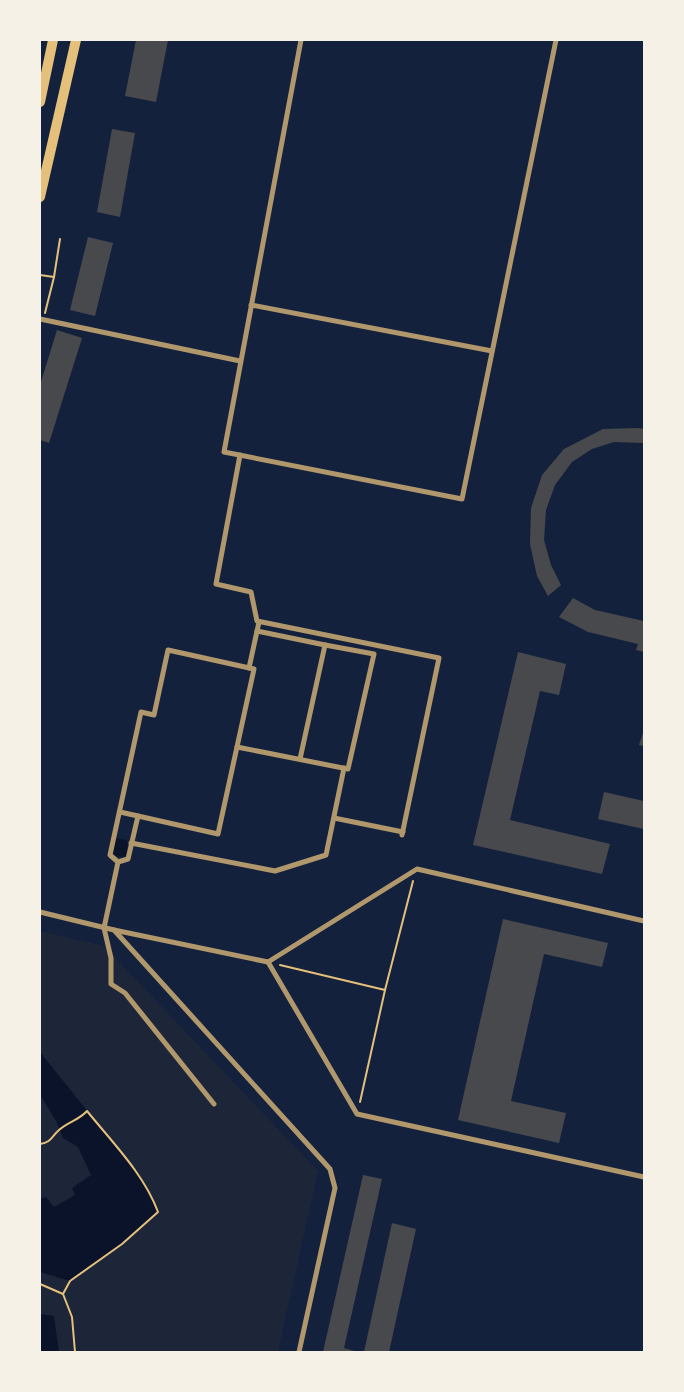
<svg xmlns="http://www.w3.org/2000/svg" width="684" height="1392" viewBox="0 0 684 1392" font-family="'Varela Round',sans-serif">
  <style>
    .green { fill: #1d2539 }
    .water { fill: #0b132b }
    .building { fill: #48494c }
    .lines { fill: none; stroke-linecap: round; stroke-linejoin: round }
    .path { stroke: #e5c07b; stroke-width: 2 }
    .minor { stroke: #b1986c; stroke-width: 5 }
    .primary { stroke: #e5c07b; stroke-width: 10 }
  </style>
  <rect width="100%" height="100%" fill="#14213d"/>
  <!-- green -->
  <path class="green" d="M40 931 104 946 318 1171 278 1352H40Z"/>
  <!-- water -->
  <g class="water">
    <path d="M117 838 126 840 128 843 126 855 122 857 114 856 112 853 114 840Z"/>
    <path d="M40 1052 133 1168 153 1198 158 1212 122 1244 70 1281 40 1272V1199L46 1197 54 1207 75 1195 72 1188 91 1175 78 1147 63 1138 57 1123 42 1098H40Z"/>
    <path d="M40 1314 54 1316 59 1352H40Z"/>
  </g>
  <!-- building -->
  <g class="building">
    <path d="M136 40H168L156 102 125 96Z"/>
    <path d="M112 129 135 133 120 217 97 212Z"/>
    <path d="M88 237 113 243 95 316 70 310Z"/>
    <path d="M57 330 82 338 49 443 40 440V385Z"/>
    <path d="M638 428 644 429V443L614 442 592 449 572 462 555 485 546 510 544 540 551 565 561 585 548 596 537 576 530 544 531 508 542 475 564 449 603 429Z"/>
    <path d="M573 598 595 610 644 621V652L636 650 638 644 588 632 559 617Z"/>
    <path d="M518 652 566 664 559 695 540 691 510 820 610 844 602 874 473 845Z"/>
    <path d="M644 730V746L639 745Z"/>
    <path d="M604 792 644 801V829L598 819Z"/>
    <path d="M503 919 608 943 602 967 544 954 511 1101 566 1113 559 1143 458 1120Z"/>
    <path d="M363 1175 382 1179 344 1348 358 1352H323Z"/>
    <path d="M392 1223 416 1229 389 1352H364Z"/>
  </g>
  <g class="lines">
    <!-- path -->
    <g class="path">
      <path d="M40 275 54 277"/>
      <path d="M45 313 54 277 60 239"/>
      <path d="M280 965 385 990 413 881"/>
      <path d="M360 1102 385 990"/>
      <path d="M40 1144C52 1142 51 1137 59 1130 68 1122 79 1120 87 1111 112 1142 144 1174 158 1212L122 1244 70 1281 63 1294 72 1317 75 1352"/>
      <path d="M40 1284 63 1294"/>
    </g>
    <!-- minor -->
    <g class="minor">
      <path d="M301 40 224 452 462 499 556 40"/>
      <path d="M251 305 492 351"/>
      <path d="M40 319 240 361"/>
      <path d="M240 455 216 584 251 592 257 621 439 658 402 835"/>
      <path d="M257 631 325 645 300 759"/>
      <path d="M249 668 259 622"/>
      <path d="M237 747 348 769 374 654 325 645"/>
      <path d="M120 812 138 816"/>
      <path d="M334 818 403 832"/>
      <path d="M131 843 275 871 326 855 344 768"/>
      <path d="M118 862 110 855 141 712 154 715 168 650 254 669 218 834 138 816 128 859 118 862 104 928 111 958V984L125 993 214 1104"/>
      <path d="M40 912 114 930 330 1169 335 1188 299 1352"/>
      <path d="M114 930 268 962"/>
      <path d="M268 962 357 1114 644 1177"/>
      <path d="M268 962 417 869 644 921"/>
    </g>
    <!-- primary -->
    <g class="primary">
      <path d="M40 102 53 40"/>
      <path d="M40 197 76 40"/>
    </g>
  </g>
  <!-- border -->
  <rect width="684" height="1392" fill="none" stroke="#f6f1e7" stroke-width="82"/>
</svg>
